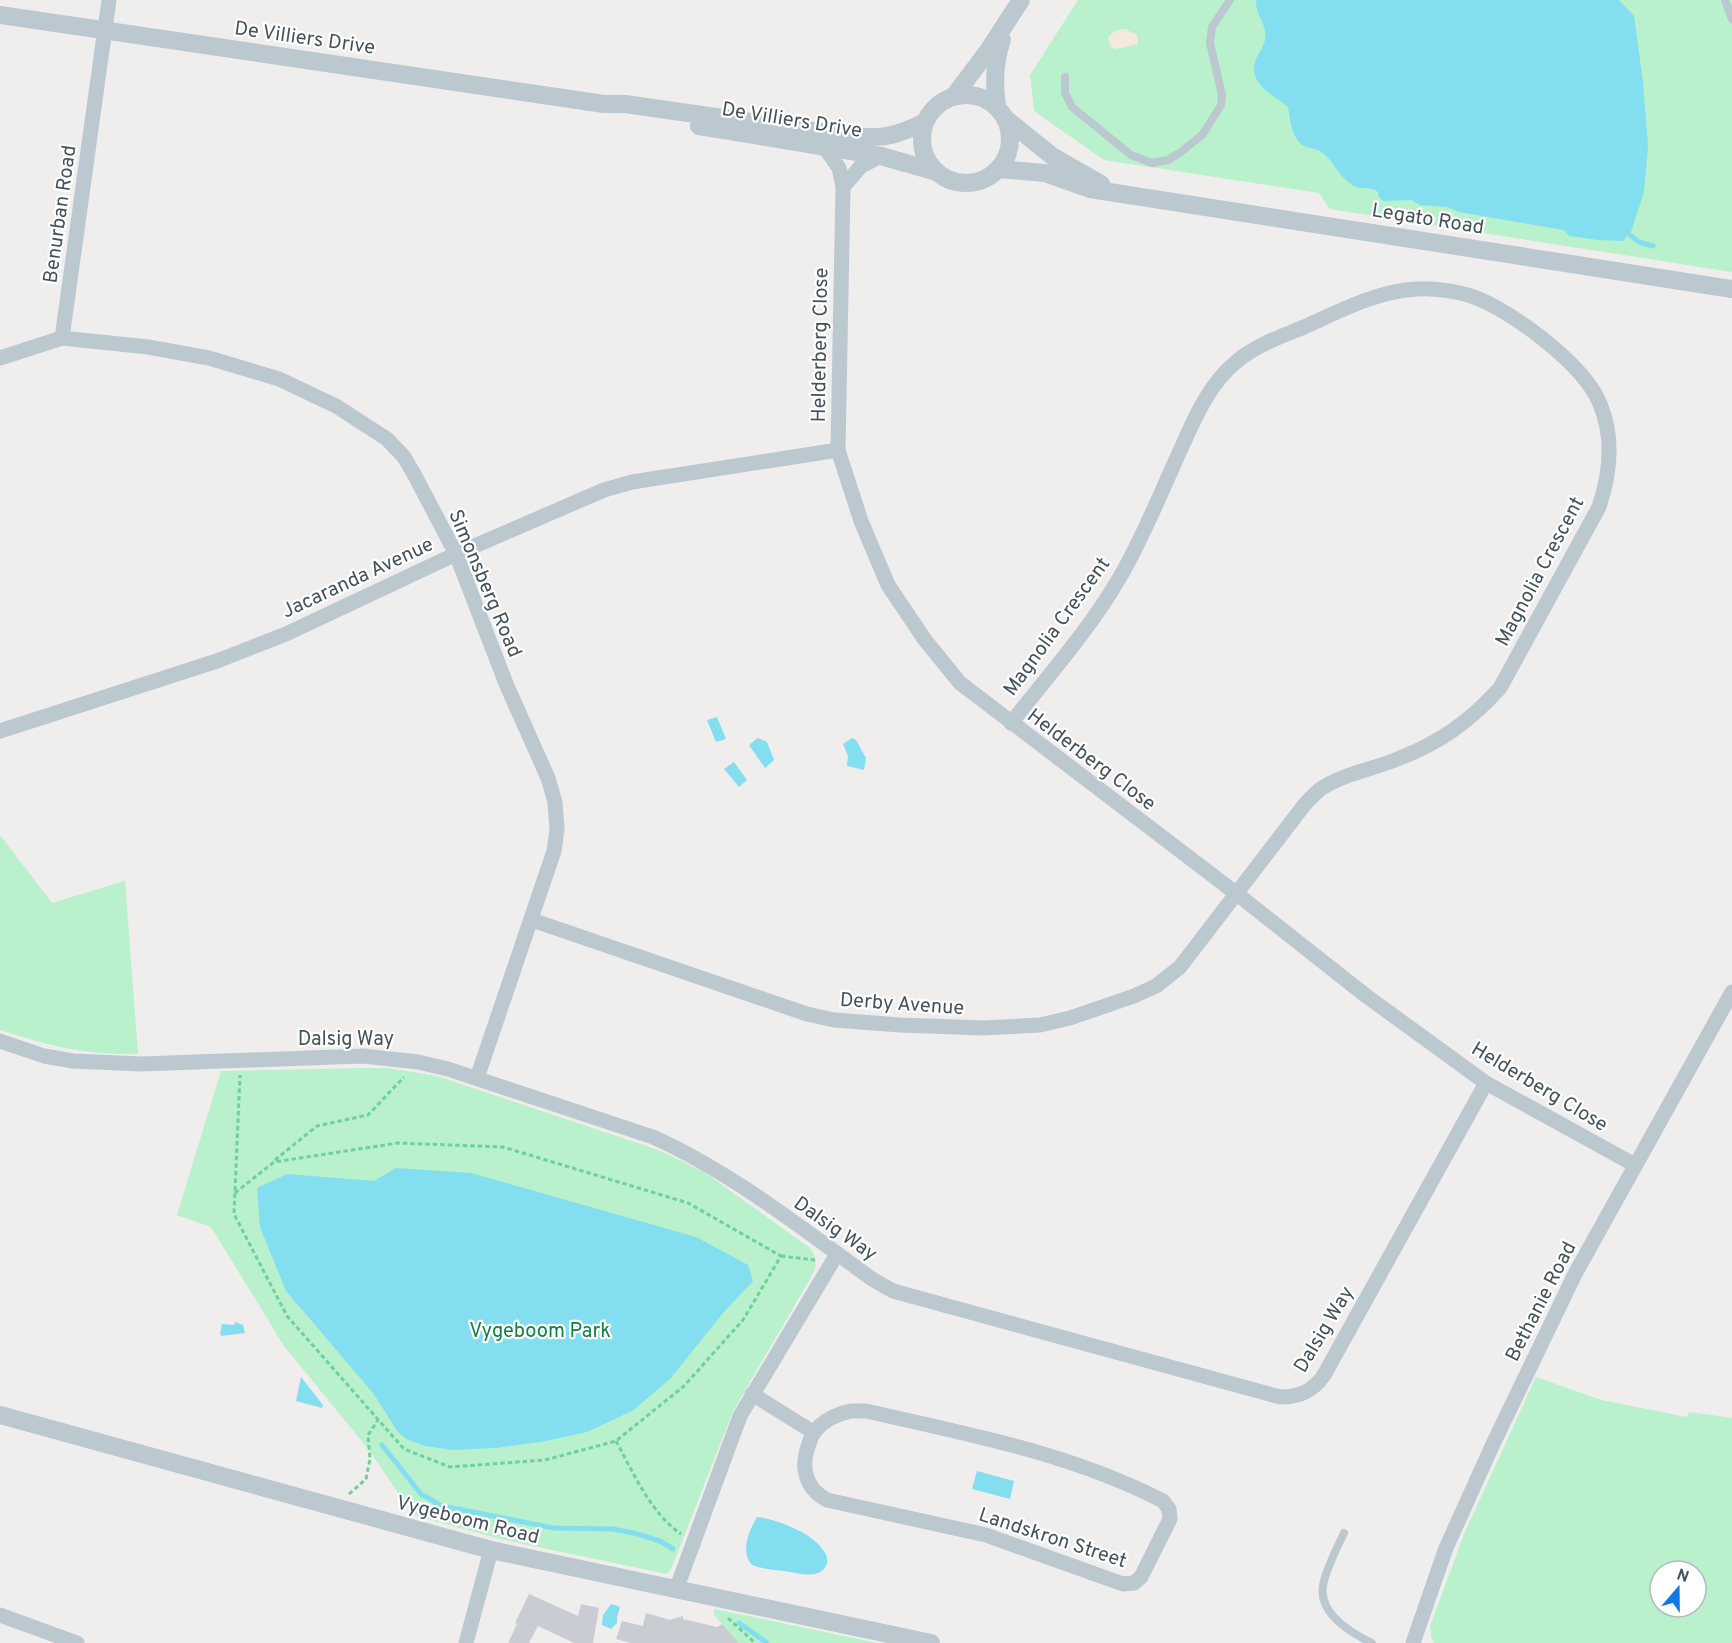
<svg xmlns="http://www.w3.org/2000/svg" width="1732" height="1643" viewBox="0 0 1732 1643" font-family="Overpass,sans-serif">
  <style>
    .green { fill: #b8f1cb; fill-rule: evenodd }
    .sand { fill: #f3eadc }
    .water { fill: #83def0 }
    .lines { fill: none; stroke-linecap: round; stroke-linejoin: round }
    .stream { stroke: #83def0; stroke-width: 5 }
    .building { fill: #c9ccd2 }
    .path { stroke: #6fd09b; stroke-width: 3; stroke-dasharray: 4.5 3; stroke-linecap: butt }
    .service { stroke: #bcc8d0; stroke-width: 8 }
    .minor { stroke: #bcc8d0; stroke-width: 15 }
    .tertiary { stroke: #bcc8d0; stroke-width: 18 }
    .labels { text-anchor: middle; stroke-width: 4.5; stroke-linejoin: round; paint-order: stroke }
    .street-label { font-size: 20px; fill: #44525b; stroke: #fff }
    .park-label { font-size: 20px; fill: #128043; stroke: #fff }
  </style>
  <rect width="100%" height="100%" fill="#f0eded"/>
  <!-- green -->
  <g class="green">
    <path d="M1078 0H1732V272L1330 209 1319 193 1104 160 1034 111 1030 75Z"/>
    <path d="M0 835 52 903 125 881 138 1054C85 1055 49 1046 0 1030Z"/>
    <path d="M363 1068H388L437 1076 661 1151 704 1172 810 1248C816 1256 817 1262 814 1272L733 1411 672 1567 667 1574 500 1539 413 1515 369 1450 284 1346 211 1227 177 1215 221 1071Z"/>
    <path d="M1536 1377 1601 1400 1687 1417 1689 1412 1732 1418V1643H1434L1431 1637 1430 1626 1465 1532ZM1660 1571H1696V1607H1660Z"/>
    <path d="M714 1609 878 1643H739L714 1615Z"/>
  </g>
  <!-- sand -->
  <path class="sand" d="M1120 29H1125L1137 35 1138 44 1116 49 1111 47 1108 38 1112 33Z"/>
  <!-- water -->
  <g class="water">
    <path d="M1256 0H1619L1634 16 1643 82 1648 147 1644 192 1630 235 1626 236 1624 241 1598 240 1569 236 1564 230 1459 212 1447 207 1420 205 1411 200 1383 201 1379 197 1378 192C1371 186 1364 190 1356 187 1340 180 1335 161 1320 151 1313 147 1305 149 1299 142 1291 133 1290 119 1288 107 1269 92 1243 81 1259 53 1263 48 1267 38 1265 31 1263 19 1256 16 1256 0Z"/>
    <path d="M717 717 726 739 716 742 707 720Z"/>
    <path d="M758 738 767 742 774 760 765 768 749 745Z"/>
    <path d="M852 738 856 740 866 758 864 770 847 766 848 756 843 744Z"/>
    <path d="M734 762 747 780 739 787 724 769Z"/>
    <path d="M396 1168 471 1173 696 1237 748 1265 753 1281 723 1313 670 1379 632 1411 587 1432 540 1442 495 1448 453 1450 425 1446 406 1439 398 1432 373 1393 286 1291 260 1227 257 1188 287 1174 374 1181Z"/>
    <path d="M235 1322 243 1325 245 1333 222 1336 220 1334 222 1324 234 1325Z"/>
    <path d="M301 1377 323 1405 322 1408 296 1401Z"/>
    <path d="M977 1471 1014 1481 1010 1499 972 1489Z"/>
    <path d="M757 1517C777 1519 812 1533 823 1550 826 1553 828 1559 827 1563 822 1581 797 1573 785 1571 774 1570 763 1569 752 1565 740 1552 749 1530 757 1517Z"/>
    <path d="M611 1604 620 1607 617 1617V1623L611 1629 602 1625 603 1615Z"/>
  </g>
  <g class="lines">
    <!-- stream -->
    <g class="stream">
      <path d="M1630 235 1639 242 1653 246"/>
      <path d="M382 1445 421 1494 442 1506 554 1528 612 1529 634 1533 660 1541 673 1549"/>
      <path d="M739 1623 767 1643"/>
    </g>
  </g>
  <!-- building -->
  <g class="building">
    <path d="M529 1594 578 1616 581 1604 599 1608 593 1643H574L538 1626 529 1643H508L517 1624 515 1623Z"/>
    <path d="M646 1613 670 1620 683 1616V1619L717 1627 722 1624 739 1643H631L616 1639 622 1621 643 1626Z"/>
  </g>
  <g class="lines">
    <!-- path -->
    <g class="path">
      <path d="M275 1160 317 1126 368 1115 404 1077"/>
      <path d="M235 1193 274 1162 398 1143 503 1147 688 1203 781 1256 743 1320 684 1386 616 1441 545 1460 450 1467 404 1449 287 1316 234 1214 240 1075"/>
      <path d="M781 1256 815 1260"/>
      <path d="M616 1441C634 1474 650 1512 681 1534"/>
      <path d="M349 1494 366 1479 370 1459 368 1435 378 1420"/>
      <path d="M728 1618 755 1643"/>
    </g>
    <!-- service -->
    <g class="service">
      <path d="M1725 0 1732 19"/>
      <path d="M1065 77V93L1072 107 1131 155 1152 163 1168 160 1181 152 1203 134 1221 105 1222 95 1210 43 1212 27 1230 0"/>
      <path d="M1344 1533C1337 1548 1328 1565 1324 1581 1315 1612 1349 1632 1372 1643"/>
    </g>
    <!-- minor -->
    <g class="minor">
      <path d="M825 148 839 168 843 187 838 450 861 521 888 585 925 640 960 683 1237 894 1365 995 1486 1083 1635 1165"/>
      <path d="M843 187 861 166 881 156"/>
      <path d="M62 338 109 0"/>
      <path d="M0 358 62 338 148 347 209 358 279 379 336 406 387 439 404 457 414 474 456 554 507 686 548 778 555 802 557 829 554 851 477 1078"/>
      <path d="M0 731 217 661 286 634 456 554 604 490 632 482 838 450"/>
      <path d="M532 920 807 1014 834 1020 900 1025 984 1028 1040 1025 1070 1018 1134 996 1156 986 1180 967 1305 804C1311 798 1316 792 1322 788 1345 773 1375 769 1400 758 1441 742 1470 721 1500 688L1599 507C1610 474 1614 437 1600 404 1585 365 1512 311 1474 297 1457 291 1434 288 1417 289 1377 291 1340 311 1304 327 1280 337 1256 345 1236 362 1205 387 1190 430 1174 464 1157 502 1141 541 1120 577 1090 629 1048 676 1011 723"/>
      <path d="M0 1041 44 1056 73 1061 141 1064 363 1056 418 1062 448 1069 653 1137C731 1172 803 1229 872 1279L893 1291 1280 1397C1300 1397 1313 1391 1324 1375L1486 1083"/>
      <path d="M752 1394 813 1432"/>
      <path d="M851 1411H866C967 1434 1070 1453 1163 1501L1169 1509 1170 1519 1141 1577 1134 1583 1123 1584 986 1535 827 1500C805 1488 800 1467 809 1444 810 1440 812 1435 815 1431 824 1420 837 1414 851 1411Z"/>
      <path d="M676 1590 740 1416 837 1254"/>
      <path d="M0 1615 77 1643"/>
      <path d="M466 1643 491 1550"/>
      <path d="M1413 1643 1446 1548 1493 1444 1575 1274 1732 992"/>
    </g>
    <!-- tertiary -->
    <g class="tertiary">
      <path d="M0 15 604 104H625L848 136C882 139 894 137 925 122"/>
      <circle cx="966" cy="139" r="44"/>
      <path d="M954 96 988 51 1021 0"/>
      <path d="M997 106C994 83 994 63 1002 40"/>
      <path d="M1006 119 1052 156 1101 184"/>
      <path d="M699 126 881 156 937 172"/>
      <path d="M998 169 1045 173 1090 189 1732 289"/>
      <path d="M0 1415 491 1550 931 1643"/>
    </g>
  </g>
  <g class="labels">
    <!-- street labels -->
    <g class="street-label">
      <text transform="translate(305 37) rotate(8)" y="7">De Villiers Drive</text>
      <text transform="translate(792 119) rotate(9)" y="7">De Villiers Drive</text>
      <text transform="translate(59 214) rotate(-82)" y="7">Benurban Road</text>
      <text transform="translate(1428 218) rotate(9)" y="7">Legato Road</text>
      <text transform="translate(819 345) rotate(-89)" y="7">Helderberg Close</text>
      <text transform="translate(1539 571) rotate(-62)" y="7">Magnolia Crescent</text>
      <text transform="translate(357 577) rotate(-25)" y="7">Jacaranda Avenue</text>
      <text transform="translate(486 583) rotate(67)" y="7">Simonsberg Road</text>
      <text transform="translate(1056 626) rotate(-54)" y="7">Magnolia Crescent</text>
      <text transform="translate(1092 759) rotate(37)" y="7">Helderberg Close</text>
      <text transform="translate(902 1003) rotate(4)" y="7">Derby Avenue</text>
      <text x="346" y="1045">Dalsig Way</text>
      <text transform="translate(1540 1086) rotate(31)" y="7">Helderberg Close</text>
      <text transform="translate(836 1228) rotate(35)" y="7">Dalsig Way</text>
      <text transform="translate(1540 1301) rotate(-63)" y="7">Bethanie Road</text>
      <text transform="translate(1323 1329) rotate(-59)" y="7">Dalsig Way</text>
      <text transform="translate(468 1519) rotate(14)" y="7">Vygeboom Road</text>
      <text transform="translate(1053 1537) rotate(18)" y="7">Landskron Street</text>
    </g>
    <!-- park labels -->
    <g class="park-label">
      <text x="540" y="1337">Vygeboom Park</text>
    </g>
  </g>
  <!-- north arrow -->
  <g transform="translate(1678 1589) rotate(20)"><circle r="28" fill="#ffffff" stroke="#b4babd" stroke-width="1.5"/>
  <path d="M0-4.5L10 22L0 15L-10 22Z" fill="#1078e7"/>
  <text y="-9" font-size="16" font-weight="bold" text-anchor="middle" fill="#44525b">N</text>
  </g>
</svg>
